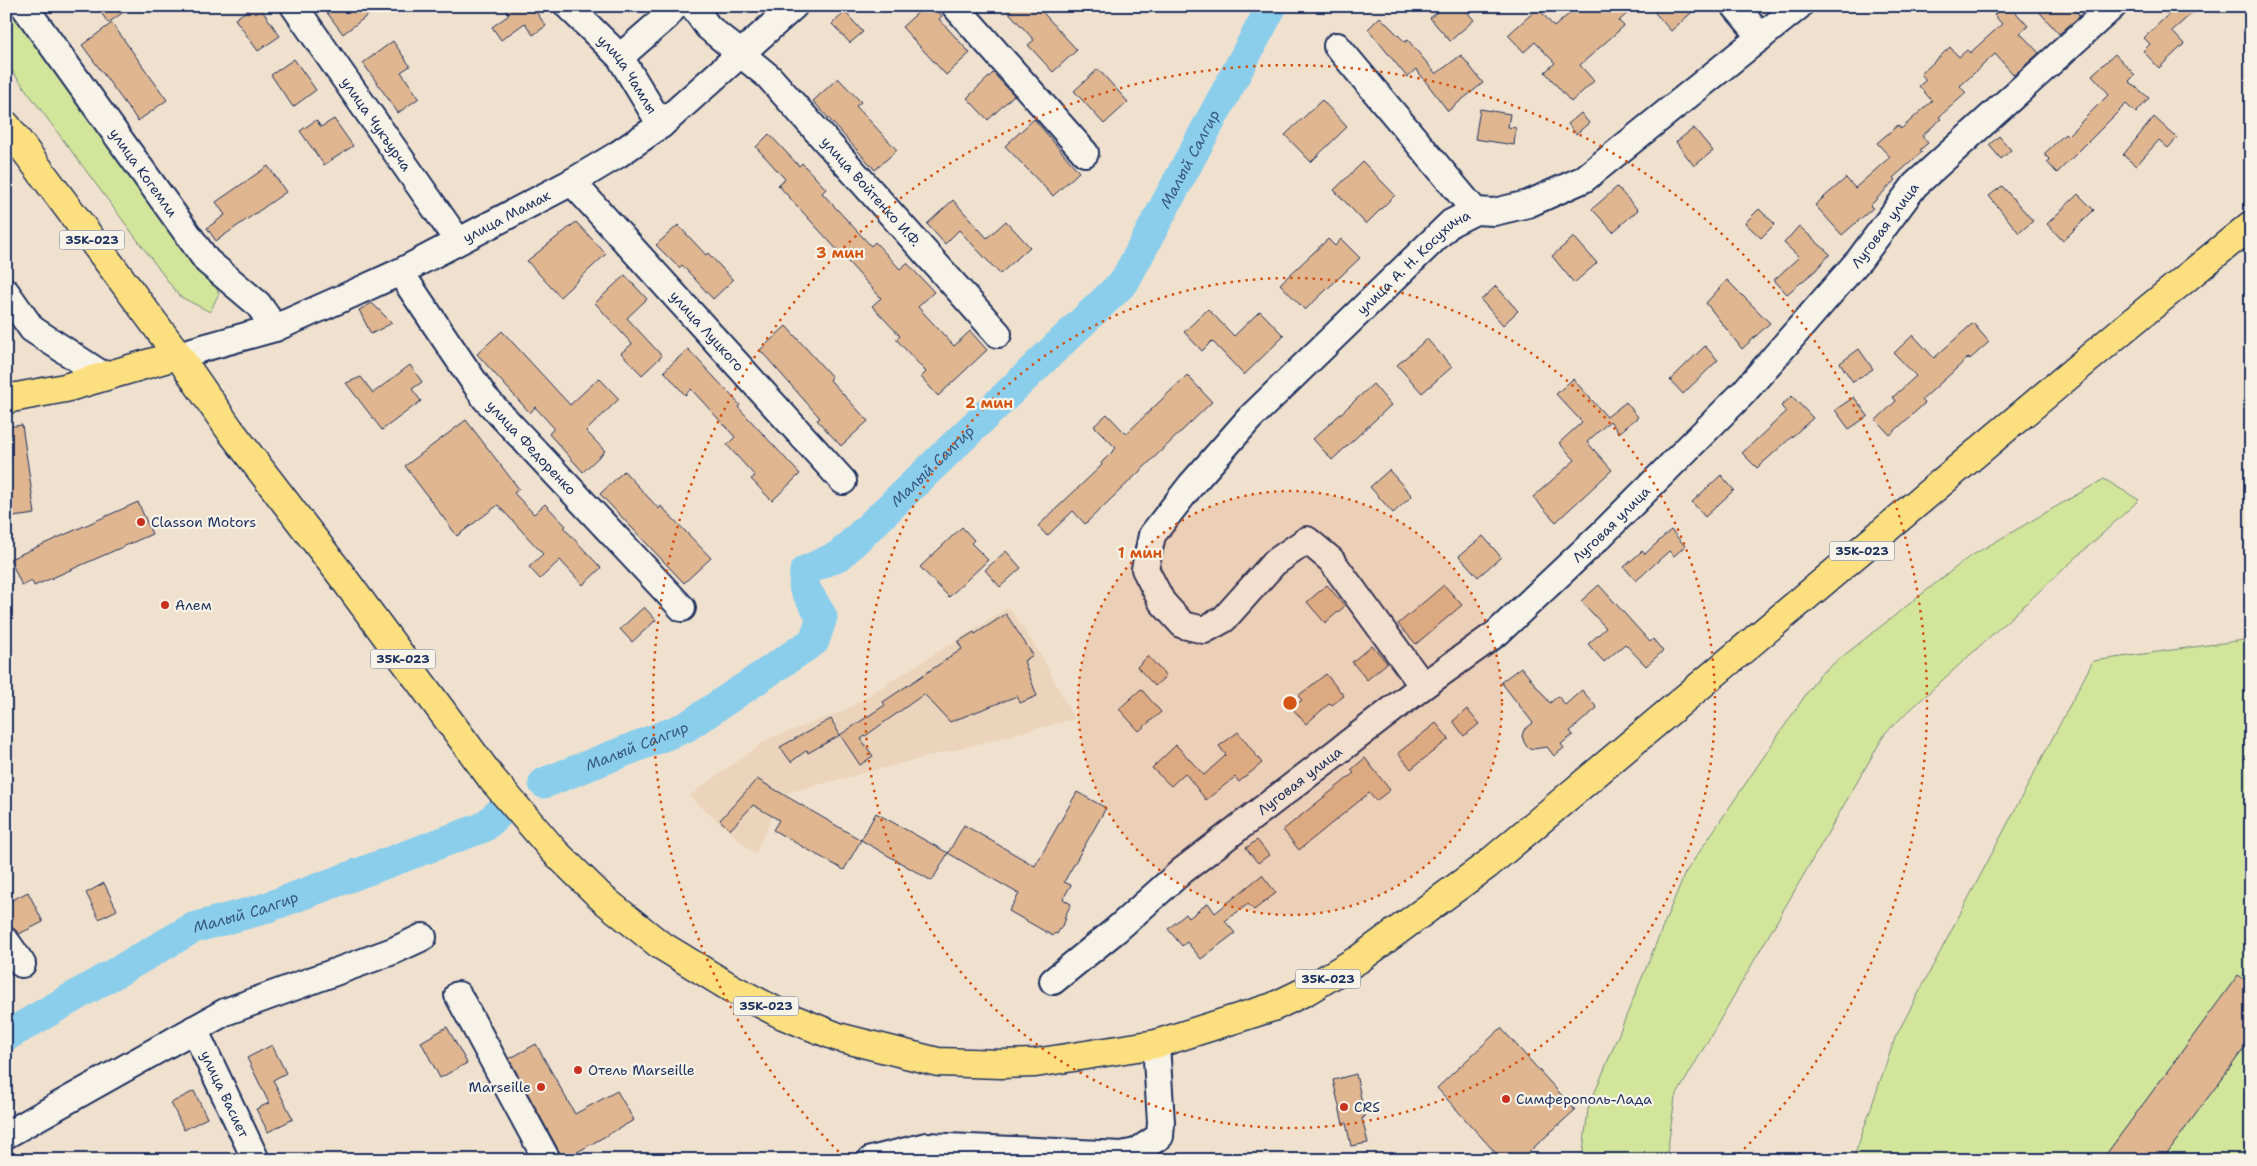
<svg xmlns="http://www.w3.org/2000/svg" width="2257" height="1166" viewBox="0 0 2257 1166" font-family="'Shantell Sans',sans-serif">
  <style>
    .built { fill: #ebd4bb }
    .green { fill: #d2e59a; stroke: #768a7c }
    .lines { fill: none; stroke-linecap: round; stroke-linejoin: round }
    .river { stroke: #8bceec; stroke-width: 31 }
    .building { fill: #dfb690; stroke: #1b2f5e }
    .minor-casing { stroke: #1b2f5e; stroke-width: 30 }
    .major-casing { stroke: #1b2f5e; stroke-width: 31 }
    .minor { stroke: #f7f3e8; stroke-width: 26 }
    .major { stroke: #fce080; stroke-width: 28 }
    .ring { fill: none; stroke: #d45514; stroke-width: 2.5; stroke-dasharray: 2.5 5 }
    .poi-dot { fill: #c8321e; stroke: #f7f3e8; stroke-width: 2 }
    .labels { text-anchor: middle; stroke-width: 4.5; stroke-linejoin: round; paint-order: stroke }
    .shield { fill: #f7f3e8; stroke: #5d6a87; stroke-width: 1 }
    .shield-label { font-size: 12px; font-weight: bold; fill: #1b2f5e }
    .street-label { font-size: 14px; fill: #1b2f5e; stroke: #f7f3e8 }
    .poi-label { font-size: 14px; fill: #1b2f5e; stroke: #f7f3e8; text-anchor: start }
    .water-label { font-size: 15px; font-style: italic; fill: #375782; stroke: #f7f3e8 }
    .centre { fill: #d45514; stroke: #f7f3e8; stroke-width: 2.5 }
    .ring-label { font-size: 15px; text-anchor: middle; font-weight: bold; fill: #d45514; stroke: #f7f3e8; stroke-width: 4.5; stroke-linejoin: round; paint-order: stroke }
  </style>
  <rect width="100%" height="100%" fill="#f0e1ce"/>
  <filter id="ink" filterUnits="userSpaceOnUse"><feTurbulence type="fractalNoise" baseFrequency=".02" numOctaves="2"/><feDisplacementMap in="SourceGraphic" scale="10" xChannelSelector="R" yChannelSelector="G"/><feConvolveMatrix kernelMatrix="1 2 1 2 8 2 1 2 1" color-interpolation-filters="sRGB"/></filter>
  <g filter="url(#ink)">
    <!-- built -->
    <path class="built" d="M1009 607 1043 658 1074 719 783 794 755 854 689 796 768 739 844 711Z"/>
    <!-- green -->
    <g class="green">
      <path d="M6 6H15L203 264 219 293 210 312 179 296 6 63Z"/>
      <path d="M2104 479 2139 500 1886 732 1675 1098 1666 1160H1582L1588 1109 1685 873 1819 675 1969 557Z"/>
      <path d="M2251 639V1160H1853L1895 1038 2093 661Z"/>
    </g>
    <g class="lines">
      <!-- river -->
      <g class="river">
        <path id="s1" d="M544 783 686 727 814 641 822 617 804 587 805 571 840 555 1124 282 1272 6"/>
        <path id="s2" d="M6 1036 193 928 260 910 484 827 498 814"/>
      </g>
    </g>
    <!-- building -->
    <g class="building">
      <path d="M97 6H132L108 23Z"/>
      <path d="M253 6H259L280 36 258 51 235 19Z"/>
      <path d="M322 6H380L343 34Z"/>
      <path d="M503 6H532L546 26 533 35 525 23 501 40 492 27 509 15Z"/>
      <path d="M925 6H933L942 16 939 19 970 53 946 75 902 27Z"/>
      <path d="M1003 6H1037L1077 50 1053 72 1028 45 1034 40Z"/>
      <path d="M1444 6H1462L1474 20 1450 41 1430 18Z"/>
      <path d="M1578 6H1635L1619 21 1624 26 1580 65 1594 81 1571 102 1545 72 1555 63 1535 42 1524 52 1508 35 1538 8 1554 27Z"/>
      <path d="M1649 6H1699L1671 31Z"/>
      <path d="M2003 6H2010L2028 26 2020 33 2039 53 2014 75 1995 54 1960 86 1966 93 1939 117 1941 119 1922 136 1928 143 1920 150 1922 152 1893 178 1895 180 1870 206 1873 208 1842 235 1815 205 1846 178 1855 188 1890 157 1877 143 1898 125 1901 129 1932 101 1919 86 1926 80 1921 74 1950 47 1959 57 1967 50 1970 53 2002 24 1994 15Z"/>
      <path d="M2034 6H2071L2080 16 2059 34Z"/>
      <path d="M2177 6H2200L2172 31 2184 44 2159 68 2143 51 2150 44 2144 38Z"/>
      <path d="M845 12 863 32 850 43 832 24Z"/>
      <path d="M1380 17 1405 42 1408 40 1436 74 1461 55 1483 83 1448 111 1416 69 1407 77 1368 29Z"/>
      <path d="M112 23 167 100 138 121 82 45Z"/>
      <path d="M393 41 410 66 401 72 419 98 398 113 363 63Z"/>
      <path d="M2115 54 2135 75 2129 81 2149 98 2136 113 2126 104 2057 173 2047 162 2050 160 2044 154 2065 134 2067 136 2109 94 2092 75Z"/>
      <path d="M294 59 316 90 293 107 271 75Z"/>
      <path d="M1098 69 1128 102 1104 124 1074 91Z"/>
      <path d="M993 73 1014 95 988 120 967 98Z"/>
      <path d="M838 78 861 102 856 106 897 150 875 170 813 101Z"/>
      <path d="M1322 100 1347 127 1311 162 1285 135Z"/>
      <path d="M1480 109 1510 114 1508 127 1516 128 1514 145 1475 139Z"/>
      <path d="M1581 113 1589 123 1576 134 1568 124Z"/>
      <path d="M2154 117 2177 138 2168 148 2159 140 2136 166 2123 155Z"/>
      <path d="M334 119 353 146 324 165 300 131 316 120 321 127Z"/>
      <path d="M1034 119 1079 172 1053 196 1005 146Z"/>
      <path d="M1694 128 1713 151 1694 166 1676 142Z"/>
      <path d="M769 134 799 166 802 163 826 189 822 193 871 246 875 242 900 269 907 263 934 292 918 307 954 346 970 331 987 350 938 396 921 377 926 372 896 339 900 336 872 306 881 298 778 185 785 179 756 147Z"/>
      <path d="M1999 136 2011 150 2001 159 1989 145Z"/>
      <path d="M1363 162 1395 195 1366 224 1334 190Z"/>
      <path d="M268 166 286 192 216 241 207 228 225 215 216 202Z"/>
      <path d="M2002 186 2033 221 2019 233 1989 196Z"/>
      <path d="M1617 187 1638 210 1613 232 1592 209Z"/>
      <path d="M2078 194 2094 210 2063 241 2047 224Z"/>
      <path d="M953 200 987 238 1006 221 1030 247 1000 274 959 230 945 244 927 224Z"/>
      <path d="M1759 209 1775 224 1761 238 1745 223Z"/>
      <path d="M576 222 606 254 560 297 527 261Z"/>
      <path d="M678 225 706 255 708 253 733 280 713 299 682 265 679 268 656 245Z"/>
      <path d="M1799 226 1830 254 1815 271 1787 294 1774 280 1799 257 1784 243Z"/>
      <path d="M1574 237 1597 263 1574 283 1552 256Z"/>
      <path d="M1328 239 1335 246 1341 239 1360 258 1305 310 1280 284Z"/>
      <path d="M625 275 647 299 627 318 662 356 642 375 621 353 632 344 595 303Z"/>
      <path d="M1727 280 1770 323 1742 349 1706 303Z"/>
      <path d="M1496 286 1518 311 1503 325 1481 300Z"/>
      <path d="M372 303 392 323 371 334 359 310Z"/>
      <path d="M1208 309 1234 336 1260 311 1284 336 1244 375 1212 341 1202 351 1184 332Z"/>
      <path d="M1973 323 1989 342 1970 359 1968 358 1922 400 1925 403 1890 435 1876 420 1896 401 1893 397 1916 376 1894 353 1913 335 1934 358Z"/>
      <path d="M786 326 832 377 830 380 868 421 841 446 817 420 820 418 760 350Z"/>
      <path d="M502 331 570 405 599 378 619 399 586 431 605 451 583 472 549 434 554 428 535 407 530 413 477 354Z"/>
      <path d="M1427 339 1452 367 1422 393 1397 365Z"/>
      <path d="M1705 346 1718 360 1683 394 1670 380Z"/>
      <path d="M688 349 740 405 738 407 800 474 772 501 751 479 755 476 727 445 735 437 691 389 685 395 664 371Z"/>
      <path d="M1859 349 1873 369 1853 382 1840 363Z"/>
      <path d="M410 365 422 382 412 389 421 401 382 430 346 383 361 377 373 393Z"/>
      <path d="M1187 375 1212 402 1085 524 1073 511 1047 536 1038 526 1102 465 1101 463 1116 448 1094 426 1107 414 1126 434Z"/>
      <path d="M1573 379 1607 417 1626 402 1638 417 1619 433 1610 421 1587 442 1612 470 1556 522 1533 497 1575 460 1559 443 1582 422 1556 394Z"/>
      <path d="M1373 384 1391 405 1332 460 1313 439Z"/>
      <path d="M1792 396 1813 418 1757 468 1742 453 1786 412 1781 406Z"/>
      <path d="M1854 397 1868 416 1849 429 1835 410Z"/>
      <path d="M466 420 519 489 514 493 534 514 545 504 566 526 564 528 601 568 583 585 560 560 540 579 529 567 543 554 498 505 457 536 405 466Z"/>
      <path d="M22 425 35 514 6 518V427Z"/>
      <path d="M1389 470 1412 496 1393 513 1370 487Z"/>
      <path d="M624 471 659 509 661 506 711 558 684 583 600 494Z"/>
      <path d="M1721 475 1734 490 1705 517 1692 502Z"/>
      <path d="M138 502 152 534 34 586 32 581 22 586 10 559Z"/>
      <path d="M962 527 974 540 971 543 988 560 949 597 920 567Z"/>
      <path d="M1671 530 1685 546 1674 556 1669 551 1636 581 1624 567 1642 551 1645 554Z"/>
      <path d="M1483 536 1501 557 1478 577 1459 556Z"/>
      <path d="M1006 551 1021 568 1000 587 985 570Z"/>
      <path d="M1327 585 1345 606 1325 623 1307 602Z"/>
      <path d="M1444 585 1462 605 1416 644 1398 624Z"/>
      <path d="M1599 585 1650 642 1653 639 1663 651 1646 666 1625 644 1604 662 1588 644 1606 628 1581 601Z"/>
      <path d="M644 607 656 620 632 642 620 629Z"/>
      <path d="M1006 614 1033 655 1024 661 1037 696 1020 703 1017 696 950 722 924 694 861 739 873 756 860 765 840 735 885 705 883 702 962 649 958 642 974 632 975 634Z"/>
      <path d="M1372 645 1387 663 1367 680 1352 662Z"/>
      <path d="M1148 656 1166 676 1155 686 1137 667Z"/>
      <path d="M1521 667 1550 703 1558 696 1565 705 1582 690 1597 708 1570 731 1573 735 1561 744 1564 748 1554 756 1547 747 1533 749 1527 747 1524 742 1522 736 1524 730 1533 723 1501 682Z"/>
      <path d="M1326 674 1344 696 1332 705 1330 703 1306 724 1292 708 1302 700 1298 696Z"/>
      <path d="M1141 689 1161 712 1139 731 1119 709Z"/>
      <path d="M1467 709 1479 724 1464 736 1453 721Z"/>
      <path d="M831 719 840 735 808 753 807 750 791 762 780 747Z"/>
      <path d="M1436 723 1449 739 1411 769 1398 753Z"/>
      <path d="M1238 732 1262 763 1239 782 1235 777 1206 800 1185 773 1171 786 1152 768 1176 745 1204 775 1226 755 1219 746Z"/>
      <path d="M1365 758 1390 790 1376 801 1369 793 1299 850 1283 830 1354 773 1351 770Z"/>
      <path d="M757 779 861 840 844 870 773 830 779 820 753 805 730 830 720 820Z"/>
      <path d="M1077 792 1106 808 1064 882 1071 885 1063 899 1071 904 1064 918 1066 919 1057 934 1055 933 1053 936 1009 911 1019 894 948 853 964 825 1035 866Z"/>
      <path d="M876 813 948 853 932 881 861 840Z"/>
      <path d="M1257 840 1269 855 1258 863 1246 848Z"/>
      <path d="M1262 875 1276 893 1254 910 1248 904 1225 921 1235 933 1201 959 1187 942 1182 946 1168 929 1186 914 1189 918 1208 903 1215 913Z"/>
      <path d="M104 883 117 910 99 919 86 893Z"/>
      <path d="M28 892 43 922 19 934 12 927 6 917V903Z"/>
      <path d="M2238 975 2251 984V1039L2162 1160H2102Z"/>
      <path d="M447 1027 467 1063 440 1078 421 1042Z"/>
      <path d="M1501 1028 1575 1110 1520 1160H1502L1437 1088Z"/>
      <path d="M536 1044 575 1114 617 1091 634 1120 565 1159 560 1153 509 1059Z"/>
      <path d="M272 1045 286 1073 273 1080 293 1119 268 1132 256 1109 269 1103 247 1058Z"/>
      <path d="M1356 1074 1365 1117 1362 1118 1368 1143 1351 1146 1346 1123 1343 1124 1333 1080Z"/>
      <path d="M194 1091 207 1118 184 1130 171 1103Z"/>
    </g>
    <g class="lines">
      <defs>
        <g id="minor">
          <path id="s3" d="M24 6 207 261 258 304 275 328"/>
          <path id="s4" d="M294 6 458 241"/>
          <path id="s5" d="M568 6 620 57 661 125"/>
          <path id="s6" d="M693 6 708 27 769 77 998 334"/>
          <path d="M955 6 1085 153"/>
          <path d="M1735 6 1761 37"/>
          <path d="M1337 46 1475 211"/>
          <path d="M620 57 666 17 675 6"/>
          <path id="s7" d="M572 182 843 481"/>
          <path id="s8" d="M400 272 485 398 682 608"/>
          <path d="M6 292 32 329 104 376"/>
          <path id="s9" d="M178 355 275 328 352 294 400 272 572 182 617 155 661 125 794 6"/>
          <path id="s10" d="M1423 686 1331 560 1307 540 1274 563 1224 619 1204 630 1183 625 1162 602 1145 569 1152 535 1191 485 1250 418 1451 223 1475 211 1494 212 1528 204 1584 179 1799 6"/>
          <path d="M6 941 22 964"/>
          <path id="s11" d="M1053 981 1116 930 1182 871 1423 686 1497 633 1601 535 1744 392 1860 259 1915 185 2113 6"/>
          <path d="M458 995 547 1160"/>
          <path id="s12" d="M194 1029 256 1160"/>
          <path d="M6 1135 225 1012 393 951 423 937"/>
          <path d="M871 1160 926 1146 1122 1155 1136 1152 1160 1136 1161 1122 1156 1044"/>
        </g>
        <g id="major">
          <path d="M6 125 178 355 230 430 339 572 492 779 554 851 603 899 659 944 731 988 783 1015 838 1037 938 1062 1001 1064 1035 1063 1156 1044 1273 1007 1306 991 1359 959 1487 865 2125 328 2251 225"/>
          <path d="M6 399 65 388 178 355"/>
        </g>
      </defs>
      <!-- minor casing -->
      <use href="#minor" class="minor-casing"/>
      <!-- major casing -->
      <use href="#major" class="major-casing"/>
      <!-- minor -->
      <use href="#minor" class="minor"/>
      <!-- major -->
      <use href="#major" class="major"/>
    </g>
  </g>
  <!-- distance rings -->
  <circle cx="1290" cy="703" r="212" fill="#d45514" fill-opacity=".12"/>
  <g class="ring">
    <circle cx="1290" cy="703" r="212"/>
    <circle cx="1290" cy="703" r="425"/>
    <path d="M844 1157A637 637 0 1 1 1736 1157"/>
  </g>
  <!-- markers -->
  <g class="poi-dot">
    <circle cx="141" cy="522" r="5"/>
    <circle cx="165" cy="605" r="5"/>
    <circle cx="578" cy="1070" r="5"/>
    <circle cx="541" cy="1087" r="5"/>
    <circle cx="1506" cy="1099" r="5"/>
    <circle cx="1344" cy="1107" r="5"/>
  </g>
  <g class="labels">
    <!-- shield labels -->
    <g class="shield">
      <rect x="59.5" y="230.5" width="65" height="19" rx="4"/>
      <rect x="1829.5" y="541.5" width="65" height="19" rx="4"/>
      <rect x="370.5" y="649.5" width="65" height="19" rx="4"/>
      <rect x="1295.5" y="969.5" width="65" height="19" rx="4"/>
      <rect x="733.5" y="996.5" width="65" height="19" rx="4"/>
    </g>
    <g class="shield-label">
      <text x="92" y="244">35К-023</text>
      <text x="1862" y="555">35К-023</text>
      <text x="403" y="663">35К-023</text>
      <text x="1328" y="983">35К-023</text>
      <text x="766" y="1010">35К-023</text>
    </g>
    <!-- street labels -->
    <g class="street-label">
      <text dy="5" stroke="none"><textPath href="#s5" startOffset="91">улица Чамлы</textPath></text>
      <text dy="5" stroke="none"><textPath href="#s4" startOffset="144">улица Чукъурча</textPath></text>
      <text dy="5" stroke="none"><textPath href="#s3" startOffset="205">улица Когемли</textPath></text>
      <text dy="5" stroke="none"><textPath href="#s6" startOffset="258">улица Войтенко И.Ф.</textPath></text>
      <text dy="5" stroke="none"><textPath href="#s9" startOffset="358">улица Мамак</textPath></text>
      <text dy="5" stroke="none"><textPath href="#s11" startOffset="1128">Луговая улица</textPath></text>
      <text dy="5" stroke="none"><textPath href="#s10" startOffset="829">улица А. Н. Косухина</textPath></text>
      <text dy="5" stroke="none"><textPath href="#s7" startOffset="201">улица Луцкого</textPath></text>
      <text dy="5" stroke="none"><textPath href="#s8" startOffset="220">улица Федоренко</textPath></text>
      <text dy="5" stroke="none"><textPath href="#s11" startOffset="722">Луговая улица</textPath></text>
      <text dy="5" stroke="none"><textPath href="#s11" startOffset="318">Луговая улица</textPath></text>
      <text dy="5" stroke="none"><textPath href="#s12" startOffset="72">улица Васиет</textPath></text>
    </g>
    <!-- poi labels -->
    <g class="poi-label">
      <text x="151" y="527">Classon Motors</text>
      <text x="175" y="610">Алем</text>
      <text x="588" y="1075">Отель Marseille</text>
      <text x="531" y="1092" text-anchor="end">Marseille</text>
      <text x="1516" y="1104">Симферополь-Лада</text>
      <text x="1354" y="1112">CRS</text>
    </g>
    <!-- water labels -->
    <g class="water-label">
      <text dy="5" stroke="none"><textPath href="#s1" startOffset="955">Малый Салгир</textPath></text>
      <text dy="5" stroke="none"><textPath href="#s1" startOffset="550">Малый Салгир</textPath></text>
      <text dy="5" stroke="none"><textPath href="#s1" startOffset="100">Малый Салгир</textPath></text>
      <text dy="5" stroke="none"><textPath href="#s2" startOffset="271">Малый Салгир</textPath></text>
    </g>
  </g>
  <circle cx="1290" cy="703" r="8" class="centre"/>
  <g class="ring-label">
    <text x="840" y="258">3 мин</text>
    <text x="989" y="408">2 мин</text>
    <text x="1140" y="558">1 мин</text>
  </g>
  <!-- margin -->
  <rect width="2257" height="1166" fill="none" stroke="#f7f3e8" stroke-width="25"/>
  <rect x="12" y="12" width="2232" height="1141" fill="none" stroke="#1b2f5e" stroke-width="2" filter="url(#ink)"/>
</svg>
